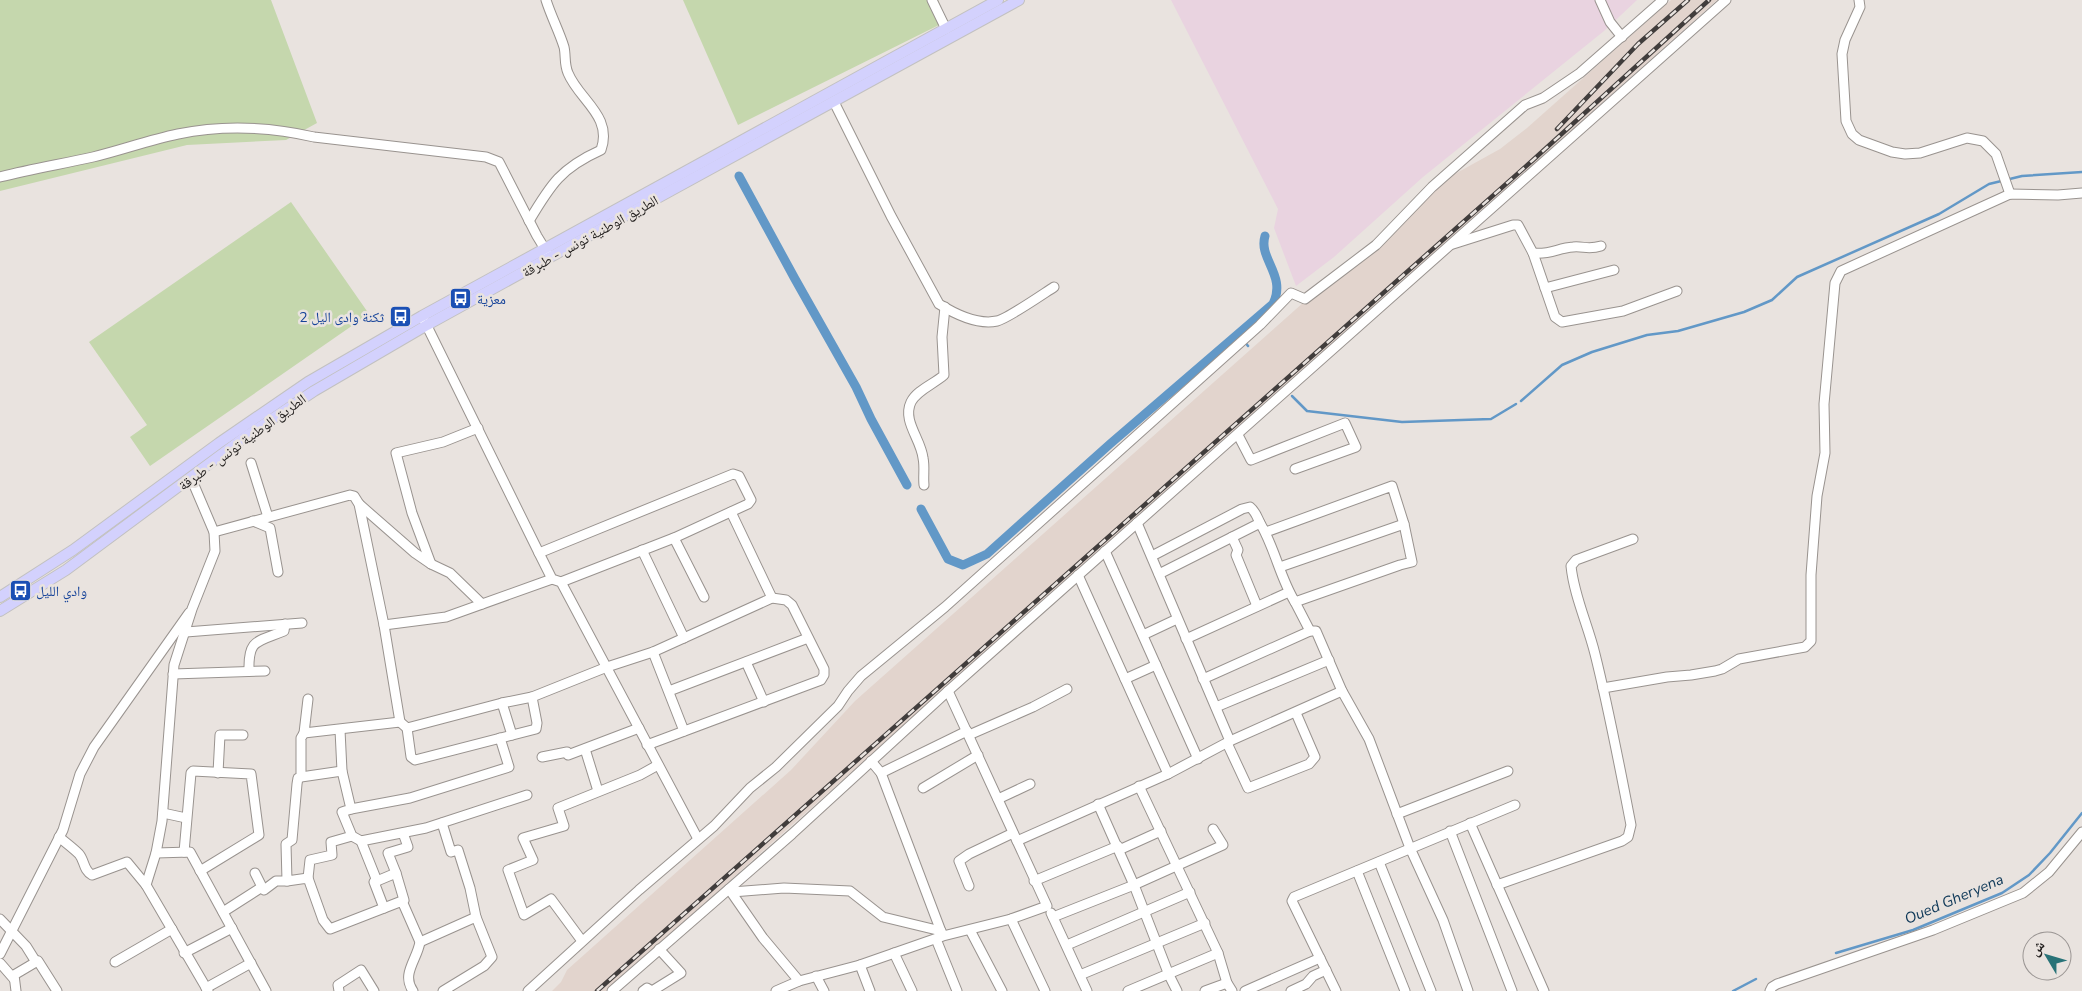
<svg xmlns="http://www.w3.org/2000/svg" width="2082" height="991" viewBox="0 0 2082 991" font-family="'Nunito Sans','Noto Naskh Arabic',sans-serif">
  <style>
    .built { fill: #e2d4cd }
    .industrial { fill: #e9d3e0 }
    .green { fill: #c5d7ad }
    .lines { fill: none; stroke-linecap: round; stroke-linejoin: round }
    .stream { stroke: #6298c7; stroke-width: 2.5 }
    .canal { stroke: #6298c7; stroke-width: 9 }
    .minor-casing { stroke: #99938f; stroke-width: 11 }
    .major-casing { stroke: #c2c1c1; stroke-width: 12 }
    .minor { stroke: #fff; stroke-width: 9 }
    .major { stroke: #d3d1fd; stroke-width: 10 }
    .rail-casing { stroke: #413d3c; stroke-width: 4.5 }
    .rail { stroke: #e9e3df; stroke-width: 2.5; stroke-dasharray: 8; stroke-linecap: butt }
    .labels { text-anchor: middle; stroke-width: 5; stroke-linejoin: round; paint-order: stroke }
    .street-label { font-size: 14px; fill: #242120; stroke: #e9e3df }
    .transit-label { font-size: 14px; fill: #164399; stroke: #e9e3df; text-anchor: start }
    .water-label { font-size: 15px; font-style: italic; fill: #0d3757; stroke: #e9e3df }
  </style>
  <rect width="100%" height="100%" fill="#e9e3df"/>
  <!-- built -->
  <path class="built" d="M1671 0H1717L606 991H552L561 982 567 970 791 770 855 701 1304 302 1444 180 1500 149 1527 128Z"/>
  <!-- industrial -->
  <path class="industrial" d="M1171 0H1637L1604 31 1423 177 1334 257 1296 286 1274 228 1278 209Z"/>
  <!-- green -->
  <g class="green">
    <path d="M0 0H271L317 123 286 140 187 145 0 191Z"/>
    <path d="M683 0H938L947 21 738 125Z"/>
    <path d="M291 202 369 314 150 466 130 437 147 425 89 342Z"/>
  </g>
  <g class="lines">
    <!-- stream -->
    <g class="stream">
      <path d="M1239 334 1248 346"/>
      <path d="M1292 396 1307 411 1402 422 1491 419 1516 404"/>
      <path d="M1521 401 1562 365 1592 352 1647 335 1678 331 1744 312 1772 300 1797 277 1939 214 1989 184 2022 176 2082 172"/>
      <path d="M1836 953 1913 930 2002 893 2029 875 2050 853 2082 813"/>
      <path d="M1733 991 1756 979"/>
    </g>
    <!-- canal -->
    <g class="canal">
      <path d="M739 176 795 279 856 387 871 419 907 485"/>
      <path d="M921 509 948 559 963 565 987 554 1110 444 1273 304C1287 275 1258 259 1265 236"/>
    </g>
    <defs>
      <g id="minor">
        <path d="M932 0 946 29"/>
        <path d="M1600 0 1610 22 1622 37"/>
        <path d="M1859 0 1860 7 1845 40 1842 54 1846 121 1852 134 1859 140 1892 152 1905 154 1920 153 1967 138 1983 141 1996 154 2010 194"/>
        <path d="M834 102 891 216 939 304C955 314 978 325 997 321 1007 319 1043 294 1054 287"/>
        <path d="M0 177C31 169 62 164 93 157 122 150 149 140 178 134 222 125 270 127 314 137L486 157 499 162 537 236 548 254"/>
        <path d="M529 221C551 184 561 168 601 150 613 116 579 100 568 73 564 64 566 55 564 47 559 31 551 16 546 0"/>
        <path d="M1453 244 1513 225H1518L1533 253 1555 317 1562 322 1623 311 1677 291"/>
        <path d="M1533 253C1550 255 1558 248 1573 247 1584 246 1588 250 1601 246"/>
        <path d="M1545 288 1614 270"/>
        <path d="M422 316 539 553 552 579 561 582 698 839"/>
        <path d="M1238 435 1251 460 1345 423 1356 447 1295 469"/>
        <path d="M251 463 268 517"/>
        <path d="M191 478 214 532 215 551 192 609 174 665 162 821 156 853 146 885 208 991"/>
        <path d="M924 485C923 476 925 467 923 458 921 439 902 421 911 402 917 390 934 384 944 375L942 337 945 307"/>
        <path d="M359 504 415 553 431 564 450 573 482 604"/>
        <path d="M731 512 772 598"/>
        <path d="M253 521 270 528 278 572"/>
        <path d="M1137 523 1230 741"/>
        <path d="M214 532 350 495 354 496 359 504 384 625 446 617 552 579"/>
        <path d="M1232 537 1238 550 1236 555 1257 606"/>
        <path d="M674 538 704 597"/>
        <path d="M642 550 684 638"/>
        <path d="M1105 551 1198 759"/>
        <path d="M539 553 733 474 739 476 751 500 748 504 674 538 561 582"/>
        <path d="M1152 556 1242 509 1250 507C1256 512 1257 517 1260 523 1275 548 1280 578 1295 602L1400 565 1412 562 1404 524 1392 486 1266 532"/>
        <path d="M431 564 412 513 396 453 443 442 478 428"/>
        <path d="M1280 567 1404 524"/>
        <path d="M1159 574 1260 523"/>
        <path d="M1078 575 1168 774"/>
        <path d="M1295 602 1310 631"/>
        <path d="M384 625 400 722"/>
        <path d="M186 632 302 623"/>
        <path d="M1143 635 1177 619"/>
        <path d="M1186 639 1289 592"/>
        <path d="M653 652 684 731"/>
        <path d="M746 662 764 702"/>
        <path d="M249 671C248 639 257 642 284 631L285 624"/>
        <path d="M173 674 265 671"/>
        <path d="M1125 679 1156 665"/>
        <path d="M1203 679 1310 631H1316L1342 691 1369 739 1410 848 1443 920 1468 991"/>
        <path d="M1603 688 1667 677 1691 675 1715 671 1722 669 1739 659 1805 647 1811 641V575L1817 496 1825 453 1824 404 1835 283 1841 271 2010 194 2058 195 2082 193"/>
        <path d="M669 691 808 638"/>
        <path d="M308 699 304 733 400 722 407 728 502 703 512 735"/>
        <path d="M502 703 532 697"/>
        <path d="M1216 707 1329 660"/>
        <path d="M407 728 411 757 415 760 536 729 537 723 532 697 607 667 653 652 772 598 786 600 792 605 824 669V675L821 680 647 745"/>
        <path d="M340 730 342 771 351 809 342 812 352 836 361 841 426 828 527 795"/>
        <path d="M304 733 301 738V777L298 778 297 784 292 840 286 844 287 881 308 878 323 920 330 929 402 901 420 942C417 960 401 974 413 991"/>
        <path d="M969 735 1033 707 1067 689"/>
        <path d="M1227 743 1248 788 1309 764 1315 757 1296 713"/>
        <path d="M585 749 598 791"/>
        <path d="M542 757 567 752 568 755 639 728"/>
        <path d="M871 761 881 773 942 934"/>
        <path d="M218 773 220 735H243"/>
        <path d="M881 773 967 731"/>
        <path d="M301 777 342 771"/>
        <path d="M1139 786 1218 953 1227 983 1232 991"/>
        <path d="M923 788 978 755"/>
        <path d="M998 799 1030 784"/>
        <path d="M1098 804 1134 885 1169 975 1177 991"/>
        <path d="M351 809 410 798 509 767 500 738"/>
        <path d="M163 813 186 818"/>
        <path d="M1397 814 1508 771"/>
        <path d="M442 823 451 852 458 850 470 888 476 917"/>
        <path d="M1470 823 1544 991"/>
        <path d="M1450 831 1512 991"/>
        <path d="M59 837C66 843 73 848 79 854 85 861 83 870 92 875L127 862 146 885"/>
        <path d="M361 841 377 881 374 882 384 908"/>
        <path d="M1017 841 1168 774 1230 741 1342 691"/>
        <path d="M1119 850 1161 831"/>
        <path d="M184 852 191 773 193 771 251 774 259 835 200 871"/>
        <path d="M156 853 190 852 266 991"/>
        <path d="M1379 862 1431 991"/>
        <path d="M1357 871 1405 991"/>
        <path d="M255 873 262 887"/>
        <path d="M396 873 388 853 408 847 403 833"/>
        <path d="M308 878 310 860 332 855 331 842 352 836"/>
        <path d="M377 881 396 873 404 900 402 901"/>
        <path d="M1034 881 1118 846"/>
        <path d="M1497 885 1622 841 1628 837 1631 825C1620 768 1609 710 1595 654 1588 625 1574 596 1571 566L1576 560 1633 539"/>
        <path d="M969 886 959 861 969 854 1013 833"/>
        <path d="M729 889 763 938 799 981"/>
        <path d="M732 892 784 888 850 891 883 917 941 931"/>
        <path d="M223 912 262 887 264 890 276 881H287"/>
        <path d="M1051 913 1087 991"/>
        <path d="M1053 917 1134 885 1223 845 1213 829"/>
        <path d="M0 919 26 946 36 962 38 961 57 991"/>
        <path d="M1011 919 1045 991"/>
        <path d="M970 930 1002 991"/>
        <path d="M936 939 957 991"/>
        <path d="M582 941 551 899 524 915 508 870 533 860 523 838 564 826 558 808 640 775 658 765"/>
        <path d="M420 942 476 917 492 957 484 966 443 991"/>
        <path d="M1067 945 1190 892"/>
        <path d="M184 953 232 928"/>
        <path d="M894 953 912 991"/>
        <path d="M0 954 63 830 80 774 94 747 189 613"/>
        <path d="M115 962 172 929"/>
        <path d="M0 963 14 979"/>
        <path d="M860 965 870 991"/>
        <path d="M1080 975 1205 923"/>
        <path d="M816 976 824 991"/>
        <path d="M206 988 251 963"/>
        <path d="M16 991 14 975 36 962"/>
        <path d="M339 991 338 985 361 970 374 991"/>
        <path d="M528 991 639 890 714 826 750 788 776 767 838 706 848 691 861 676 945 607 1260 325 1291 293 1305 299 1376 245 1432 187 1525 105 1543 98 1580 73 1663 0"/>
        <path d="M612 991 792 834 948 691 1726 0"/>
        <path d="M643 991 647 988 652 991 681 973 659 949"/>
        <path d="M776 991 799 981 860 965 943 936 1011 919 1047 906 948 691"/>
        <path d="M1128 991 1218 953"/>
        <path d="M1205 991 1227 983"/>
        <path d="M1245 991 1320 958"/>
        <path d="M1291 991 1306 984 1313 976 1326 970"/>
        <path d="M1336 991 1292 901 1294 897 1515 805"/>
        <path d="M1770 991 1772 987 1777 984 1933 930 2023 893 2049 872 2082 832"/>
      </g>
      <g id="major">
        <path d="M0 597 73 550 219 443 308 382 422 316 998 0"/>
        <path d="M0 611 66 570 245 437 314 391 427 325 670 191 1019 0"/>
      </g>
    </defs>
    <!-- minor casing -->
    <use href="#minor" class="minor-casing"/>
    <!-- major casing -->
    <use href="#major" class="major-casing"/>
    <!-- minor -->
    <use href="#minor" class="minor"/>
    <!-- major -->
    <use href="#major" class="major"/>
    <defs>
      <g id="rail">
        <path d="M1557 129 1638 44 1688 0"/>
        <path d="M597 991 1533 160 1709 0"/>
      </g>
    </defs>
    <!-- rail casing -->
    <use href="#rail" class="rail-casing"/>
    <!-- rail -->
    <use href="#rail" class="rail"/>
  </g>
  <!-- icons -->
  <defs>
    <symbol id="bus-square" viewBox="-11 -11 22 22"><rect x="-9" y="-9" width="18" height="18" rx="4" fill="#1a4fb4" stroke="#e9e3df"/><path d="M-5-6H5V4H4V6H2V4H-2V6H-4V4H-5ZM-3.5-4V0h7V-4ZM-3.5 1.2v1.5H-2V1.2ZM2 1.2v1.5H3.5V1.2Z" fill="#fff"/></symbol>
  </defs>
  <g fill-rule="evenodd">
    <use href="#bus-square" x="448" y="286" width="25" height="25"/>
    <use href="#bus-square" x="388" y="304" width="25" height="25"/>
    <use href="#bus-square" x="8" y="578" width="25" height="25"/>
  </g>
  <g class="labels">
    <!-- street labels -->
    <g class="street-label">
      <text transform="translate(590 236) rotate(-29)" y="5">الطريق الوطنية تونس - طبرقة</text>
      <text transform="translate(242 442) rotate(-36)" y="5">الطريق الوطنية تونس - طبرقة</text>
    </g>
    <!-- transit labels -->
    <g class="transit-label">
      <text x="477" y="304">معزية</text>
      <text x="384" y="322" text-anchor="end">ثكنة وادى اليل 2</text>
      <text x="36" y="596">وادي الليل</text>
    </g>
    <!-- water labels -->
    <g class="water-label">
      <text transform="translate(1954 899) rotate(-23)" y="5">Oued Gheryena</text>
    </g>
  </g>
  <!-- north arrow -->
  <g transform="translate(2047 956) rotate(308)"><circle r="24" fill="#e9e3df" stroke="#9a9593"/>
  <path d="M0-4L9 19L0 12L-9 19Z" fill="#297378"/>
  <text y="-8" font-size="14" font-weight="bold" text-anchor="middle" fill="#242120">ش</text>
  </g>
</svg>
